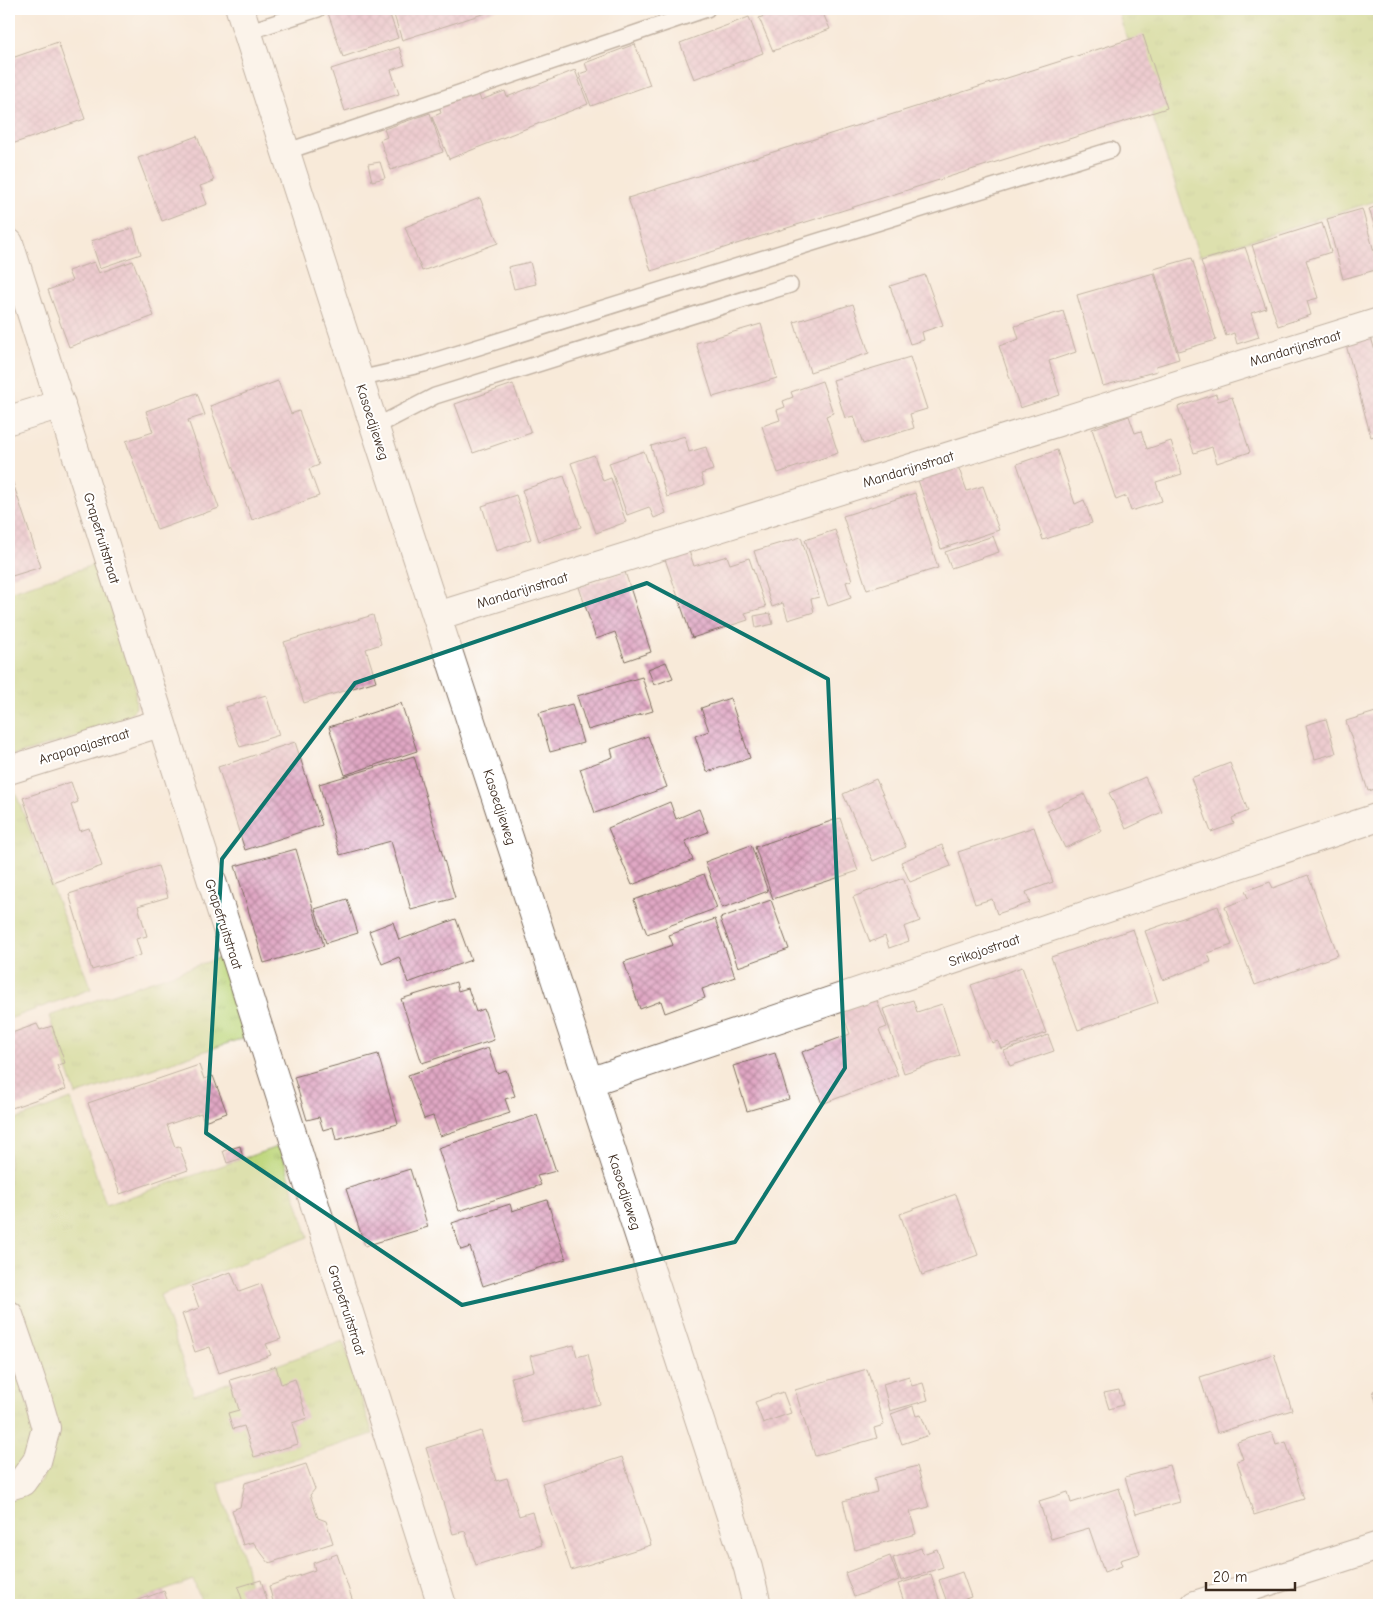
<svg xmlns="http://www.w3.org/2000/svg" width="1388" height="1614" viewBox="0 0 1388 1614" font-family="'Comic Neue',sans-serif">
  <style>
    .grass { fill: url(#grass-tufts); stroke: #7c804c }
    .building { fill: url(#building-cross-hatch) }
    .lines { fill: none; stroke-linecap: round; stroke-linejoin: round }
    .lane-casing { stroke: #7d6d5f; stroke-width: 18 }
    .street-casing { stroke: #7d6d5f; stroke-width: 30 }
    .lane { stroke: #fff; stroke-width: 15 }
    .street { stroke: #fff; stroke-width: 28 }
    .marked { fill: none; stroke: #0f766e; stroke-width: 4; stroke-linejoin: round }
    .labels { text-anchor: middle; stroke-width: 4; stroke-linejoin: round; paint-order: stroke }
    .street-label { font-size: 14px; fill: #3b2a1e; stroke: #fff }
  </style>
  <defs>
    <pattern id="grass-tufts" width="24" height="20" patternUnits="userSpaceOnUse" patternTransform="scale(1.25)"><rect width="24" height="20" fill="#bdd67a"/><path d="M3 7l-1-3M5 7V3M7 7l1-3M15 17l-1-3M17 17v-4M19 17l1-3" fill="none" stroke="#a3b869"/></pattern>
    <pattern id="building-cross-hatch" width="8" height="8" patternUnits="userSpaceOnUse" patternTransform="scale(1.25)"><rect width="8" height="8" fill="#e0a7c4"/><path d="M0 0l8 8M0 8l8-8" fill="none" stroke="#b7889f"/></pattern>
  </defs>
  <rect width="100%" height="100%" fill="#fff"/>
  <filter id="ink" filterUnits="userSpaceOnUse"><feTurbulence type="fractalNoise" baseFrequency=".02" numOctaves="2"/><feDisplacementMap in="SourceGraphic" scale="10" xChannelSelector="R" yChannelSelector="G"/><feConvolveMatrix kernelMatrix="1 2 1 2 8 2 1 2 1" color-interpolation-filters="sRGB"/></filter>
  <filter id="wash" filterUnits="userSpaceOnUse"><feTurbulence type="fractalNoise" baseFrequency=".0096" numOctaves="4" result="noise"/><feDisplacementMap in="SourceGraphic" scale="20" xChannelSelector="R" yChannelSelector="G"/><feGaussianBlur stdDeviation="1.12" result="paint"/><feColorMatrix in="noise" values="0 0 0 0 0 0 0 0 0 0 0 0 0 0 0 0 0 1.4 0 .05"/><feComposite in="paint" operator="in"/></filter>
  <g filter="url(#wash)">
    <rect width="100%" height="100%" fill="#f8ead9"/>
    <!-- grass -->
    <g class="grass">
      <path d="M1117 9H1379V200L1199 256Z"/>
      <path d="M96 564 134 675 136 708 121 723 9 757V592Z"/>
      <path d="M9 781H11L91 989 9 1019Z"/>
      <path d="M222 957 249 1036 76 1095 49 1016Z"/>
      <path d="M71 1099 106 1205 280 1146 308 1237 160 1295 194 1395 343 1341 373 1434 218 1483 245 1562 250 1587 257 1605H203L193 1580 126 1605H9V1499L42 1481 57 1431 9 1289V1122Z"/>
      <path d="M9 1352 32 1416V1448L14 1472 9 1474Z"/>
    </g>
    <g id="blocks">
      <!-- building -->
      <g class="building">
        <path d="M341 9H388L398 38 343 57 328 13Z"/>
        <path d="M392 9H498L402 40Z"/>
        <path d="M783 9H821L830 29 773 51 759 18Z"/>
        <path d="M749 17 763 53 694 79 680 43Z"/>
        <path d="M1143 35 1167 108 651 271 628 198Z"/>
        <path d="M58 42 85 119 12 144 9 135V59Z"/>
        <path d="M635 44 650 85 591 106 579 74 588 71 585 63Z"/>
        <path d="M399 47 405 65 391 70 399 94 345 111 331 69Z"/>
        <path d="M575 70 588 104 449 159 432 117 441 113 438 104 476 89 481 100 505 91 507 97Z"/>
        <path d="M430 113 443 152 391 170 380 140 387 137 384 129Z"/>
        <path d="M197 136 214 181 200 186 207 204 162 221 138 158Z"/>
        <path d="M380 162 385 178 372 181 368 164Z"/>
        <path d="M480 198 498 243 422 271 405 227Z"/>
        <path d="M1379 205V240L1369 209Z"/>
        <path d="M1362 209 1379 269 1343 279 1327 219Z"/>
        <path d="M1322 223 1331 252 1306 260 1318 298 1307 301 1311 315 1278 326 1252 245Z"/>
        <path d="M133 228 141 254 100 268 91 241Z"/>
        <path d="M1245 247 1266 308 1251 313 1259 337 1237 344 1234 333 1226 336 1201 261Z"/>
        <path d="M1192 258 1216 340 1178 351 1154 269Z"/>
        <path d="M133 261 154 316 69 347 48 290 72 281 68 271 94 262 99 273Z"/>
        <path d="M530 262 536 284 514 289 508 267Z"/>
        <path d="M1154 273 1179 359 1156 366 1157 371 1103 386 1077 295Z"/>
        <path d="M925 275 943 325 922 332 924 340 910 344 890 286Z"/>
        <path d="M853 304 869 353 810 372 794 322Z"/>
        <path d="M1063 311 1076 352 1049 361 1060 395 1020 408 999 346 1019 339 1015 326Z"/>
        <path d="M761 324 777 378 713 397 696 343Z"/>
        <path d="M1370 334 1376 354 1379 353V434L1371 437 1345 341Z"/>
        <path d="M910 357 927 409 910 414 914 428 863 444 854 416 845 418 833 380Z"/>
        <path d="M278 381 291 414 299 411 319 465 309 469 319 496 252 520 210 406Z"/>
        <path d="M822 381 833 413 826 416 838 453 778 473 762 426 780 420 777 410 785 407 783 401 793 397 791 392Z"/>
        <path d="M513 384 531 433 473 453 455 404Z"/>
        <path d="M197 393 205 415 188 420 219 508 157 530 126 441 153 432 146 411Z"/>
        <path d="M1216 394 1218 401 1232 397 1250 452 1217 463 1212 447 1194 453 1178 407Z"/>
        <path d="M1129 416 1135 433 1141 431 1147 449 1171 441 1182 474 1156 482 1162 501 1131 511 1126 496 1116 500 1092 429Z"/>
        <path d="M685 436 689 452 706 447 713 470 701 474 704 485 667 497 651 446Z"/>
        <path d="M1057 450 1075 504 1084 500 1092 523 1043 540 1017 464Z"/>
        <path d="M644 451 666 513 654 518 649 507 627 515 609 463Z"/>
        <path d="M594 455 603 481 611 478 626 522 596 533 571 463Z"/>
        <path d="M955 458 967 491 983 486 999 530 941 549 915 471Z"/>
        <path d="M564 476 581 527 539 541 522 490Z"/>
        <path d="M9 477H11L41 567 9 577Z"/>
        <path d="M915 493 938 568 867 590 843 516Z"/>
        <path d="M516 495 531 539 496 551 482 506Z"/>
        <path d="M835 530 852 580 846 582 851 598 828 606 805 540Z"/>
        <path d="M993 536 999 552 951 568 945 552Z"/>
        <path d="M801 537 819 597 811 599 814 612 788 620 783 603 772 607 754 551Z"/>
        <path d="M689 551 694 566 727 556 730 564 749 558 766 607 745 613 748 620 692 638 665 559Z"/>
        <path d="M625 572 651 652 625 661 615 632 596 639 579 587Z"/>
        <path d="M770 613 773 624 756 628 754 616Z"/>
        <path d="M373 615 381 644 366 649 376 681 304 703 284 642Z"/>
        <path d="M666 662 673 678 654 685 648 669Z"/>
        <path d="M642 677 653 711 588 730 577 696Z"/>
        <path d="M266 695 279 735 240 747 226 707Z"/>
        <path d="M730 698 750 758 707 772 695 736 709 731 701 708Z"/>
        <path d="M401 703 417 751 345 775 329 727Z"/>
        <path d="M572 704 583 743 550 752 539 713Z"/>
        <path d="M1379 711V788L1368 791 1346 721Z"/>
        <path d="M1326 719 1336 753 1315 759 1306 725Z"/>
        <path d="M648 736 667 787 595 813 580 769 613 757 611 749Z"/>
        <path d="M295 742 322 825 245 850 218 767Z"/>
        <path d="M414 756 455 898 411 910 391 841 340 855 319 784Z"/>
        <path d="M1230 763 1248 811 1232 818 1234 824 1211 832 1191 778Z"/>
        <path d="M1145 777 1162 812 1126 829 1109 793Z"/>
        <path d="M876 779 906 847 873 861 843 794Z"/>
        <path d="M71 782 78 802 71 805 80 831 89 828 102 866 53 883 23 798Z"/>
        <path d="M1084 794 1102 831 1065 848 1047 811Z"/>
        <path d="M670 802 676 819 699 809 708 832 685 841 693 860 632 885 608 828Z"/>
        <path d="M840 818 858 871 773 899 755 847Z"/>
        <path d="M1034 827 1053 882 1026 892 1030 903 997 914 992 899 975 904 958 852Z"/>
        <path d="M751 845 768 891 722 908 705 862Z"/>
        <path d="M942 845 951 866 910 882 901 862Z"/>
        <path d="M296 849 324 946 264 963 235 866Z"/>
        <path d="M158 866 168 897 138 906 147 936 136 939 141 955 92 970 69 894Z"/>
        <path d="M704 874 717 908 647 934 634 900Z"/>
        <path d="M1308 875 1338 955 1255 985 1225 907 1248 898 1245 891 1270 882 1273 888Z"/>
        <path d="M903 878 920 921 904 927 909 941 889 948 885 936 870 942 853 897Z"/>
        <path d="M347 899 358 933 326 943 315 909Z"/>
        <path d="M771 900 789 949 738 967 720 918Z"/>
        <path d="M1218 906 1232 945 1208 953 1211 962 1163 980 1145 931Z"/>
        <path d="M456 919 471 960 408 983 399 957 382 964 369 931 393 922 399 940Z"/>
        <path d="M715 919 735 977 702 989 705 998 665 1013 661 1001 640 1009 624 962 673 945 669 935Z"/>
        <path d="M1133 929 1158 1002 1078 1030 1051 957Z"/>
        <path d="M1022 967 1046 1033 1001 1049 998 1041 992 1043 971 985Z"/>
        <path d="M456 982 458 991 468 988 476 1012 484 1009 494 1040 422 1063 401 999Z"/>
        <path d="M876 998 887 1027 879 1030 898 1075 822 1104 802 1052 850 1034 842 1012Z"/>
        <path d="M913 1000 917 1012 942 1004 959 1055 904 1073 883 1009Z"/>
        <path d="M37 1024 40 1030 52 1026 65 1063 57 1065 66 1089 9 1109V1034Z"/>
        <path d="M1048 1035 1054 1051 1010 1066 1004 1051Z"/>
        <path d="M488 1048 497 1073 506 1070 515 1096 505 1099 510 1113 440 1136 433 1116 424 1119 408 1075Z"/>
        <path d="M775 1053 789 1099 747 1111 733 1066Z"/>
        <path d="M378 1054 398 1124 336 1140 333 1127 323 1130 319 1117 307 1120 294 1077Z"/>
        <path d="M199 1065 204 1079 213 1076 227 1113 204 1121 201 1113 167 1125 175 1147 179 1146 188 1170 120 1194 88 1103Z"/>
        <path d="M537 1115 556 1171 537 1176 541 1185 459 1211 438 1148Z"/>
        <path d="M240 1146 243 1158 227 1163 223 1151Z"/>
        <path d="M410 1169 428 1227 365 1246 346 1189Z"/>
        <path d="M956 1194 978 1255 922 1275 900 1214Z"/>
        <path d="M547 1200 566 1259 483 1286 470 1247 461 1250 452 1223 510 1204 512 1211Z"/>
        <path d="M231 1272 239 1292 261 1284 281 1339 266 1344 271 1355 219 1373 210 1347 195 1352 182 1314 199 1308 191 1286Z"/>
        <path d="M574 1345 577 1357 588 1354 600 1404 523 1423 511 1377 534 1371 530 1356Z"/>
        <path d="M1274 1354 1292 1410 1217 1433 1200 1377Z"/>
        <path d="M276 1366 281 1384 295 1379 307 1418 292 1423 298 1444 254 1457 244 1426 233 1429 228 1413 239 1410 230 1380Z"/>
        <path d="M867 1369 884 1425 874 1428 877 1438 815 1456 795 1390Z"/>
        <path d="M909 1376 912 1386 923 1383 928 1400 890 1411 883 1384Z"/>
        <path d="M1379 1389V1404L1377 1405 1373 1391Z"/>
        <path d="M1119 1390 1123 1405 1109 1409 1104 1393Z"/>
        <path d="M783 1392 791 1413 763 1423 755 1402Z"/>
        <path d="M913 1406 916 1416 921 1415 929 1435 902 1444 891 1414Z"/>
        <path d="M481 1431 496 1481 507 1478 519 1516 532 1512 542 1545 476 1565 465 1531 453 1534 426 1448Z"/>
        <path d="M1272 1432 1276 1445 1286 1442 1304 1499 1254 1515 1237 1461 1243 1459 1237 1442Z"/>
        <path d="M622 1457 651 1545 571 1570 542 1483Z"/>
        <path d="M306 1464 315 1489 310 1495 318 1518 326 1521 333 1543 269 1563 253 1542 243 1545 232 1510 240 1507 245 1483Z"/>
        <path d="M1169 1465 1180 1502 1136 1514 1125 1477Z"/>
        <path d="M917 1466 929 1507 910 1512 916 1534 855 1550 843 1501 877 1492 874 1478Z"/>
        <path d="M1119 1488 1140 1554 1120 1560 1122 1566 1104 1572 1089 1528 1051 1539 1039 1501 1068 1492 1071 1503Z"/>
        <path d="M921 1548 923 1554 937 1549 943 1567 901 1581 893 1558Z"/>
        <path d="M337 1554 354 1605H274L269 1586 315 1570 313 1563Z"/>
        <path d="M890 1556 899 1580 854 1597 845 1573Z"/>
        <path d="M962 1572 971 1597 948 1605 939 1580Z"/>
        <path d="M931 1574 941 1605H905L898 1584Z"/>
        <path d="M261 1580 268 1604 244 1605 238 1587Z"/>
        <path d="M164 1591 169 1605H125Z"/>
      </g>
    </g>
  </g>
  <g filter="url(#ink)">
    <use href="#blocks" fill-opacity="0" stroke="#7d6d5f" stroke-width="1"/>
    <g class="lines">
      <defs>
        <g id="lane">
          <path d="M247 32 318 9"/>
          <path d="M285 152 707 9"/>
          <path d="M359 379 424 364 1111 150"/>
          <path d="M375 427 435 396 790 285"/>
        </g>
        <g id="street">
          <path d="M240 9 337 312 748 1568 757 1605"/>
          <path d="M9 243 442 1605"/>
          <path d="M9 420 61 404"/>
          <path d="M437 616 1379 322"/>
          <path d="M9 770 160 723"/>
          <path d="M589 1082 1379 817"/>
          <path d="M9 1315 37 1397 46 1428 37 1461 22 1482 9 1486"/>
          <path d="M1195 1605 1379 1546"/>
        </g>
      </defs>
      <!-- lane casing -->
      <use href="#lane" class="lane-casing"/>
      <!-- street casing -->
      <use href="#street" class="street-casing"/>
      <!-- lane -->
      <use href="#lane" class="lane"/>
      <!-- street -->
      <use href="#street" class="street"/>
    </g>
  </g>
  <!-- marked area -->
  <path d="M0 0H1388V1614H0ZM647 583 828 679 845 1068 735 1242 462 1305 206 1133 222 859 355 683Z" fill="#f8ead9" fill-opacity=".55" fill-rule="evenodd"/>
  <path class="marked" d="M647 583 828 679 845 1068 735 1242 462 1305 206 1133 222 859 355 683Z"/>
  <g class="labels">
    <!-- street labels -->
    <g class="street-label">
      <text transform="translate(1295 348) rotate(-17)" y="5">Mandarijnstraat</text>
      <text transform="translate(373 422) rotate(72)" y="5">Kasoedjieweg</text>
      <text transform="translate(908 469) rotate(-17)" y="5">Mandarijnstraat</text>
      <text transform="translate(102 538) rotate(73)" y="5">Grapefruitstraat</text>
      <text transform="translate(522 590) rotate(-17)" y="5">Mandarijnstraat</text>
      <text transform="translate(84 746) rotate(-17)" y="5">Arapapajastraat</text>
      <text transform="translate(500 807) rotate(72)" y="5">Kasoedjieweg</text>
      <text transform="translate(224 924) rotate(72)" y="5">Grapefruitstraat</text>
      <text transform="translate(984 950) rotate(-19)" y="5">Srikojostraat</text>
      <text transform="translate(625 1192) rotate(72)" y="5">Kasoedjieweg</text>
      <text transform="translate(347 1310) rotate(72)" y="5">Grapefruitstraat</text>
    </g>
  </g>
  <!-- margin -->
  <rect width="1388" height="1614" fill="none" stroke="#fff" stroke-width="30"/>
  <!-- scale -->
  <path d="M1206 1582v8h89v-8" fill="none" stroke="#3b2a1e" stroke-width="2.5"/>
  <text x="1213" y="1582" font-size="15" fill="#3b2a1e" stroke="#ffffff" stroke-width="4" paint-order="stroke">20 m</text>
</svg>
